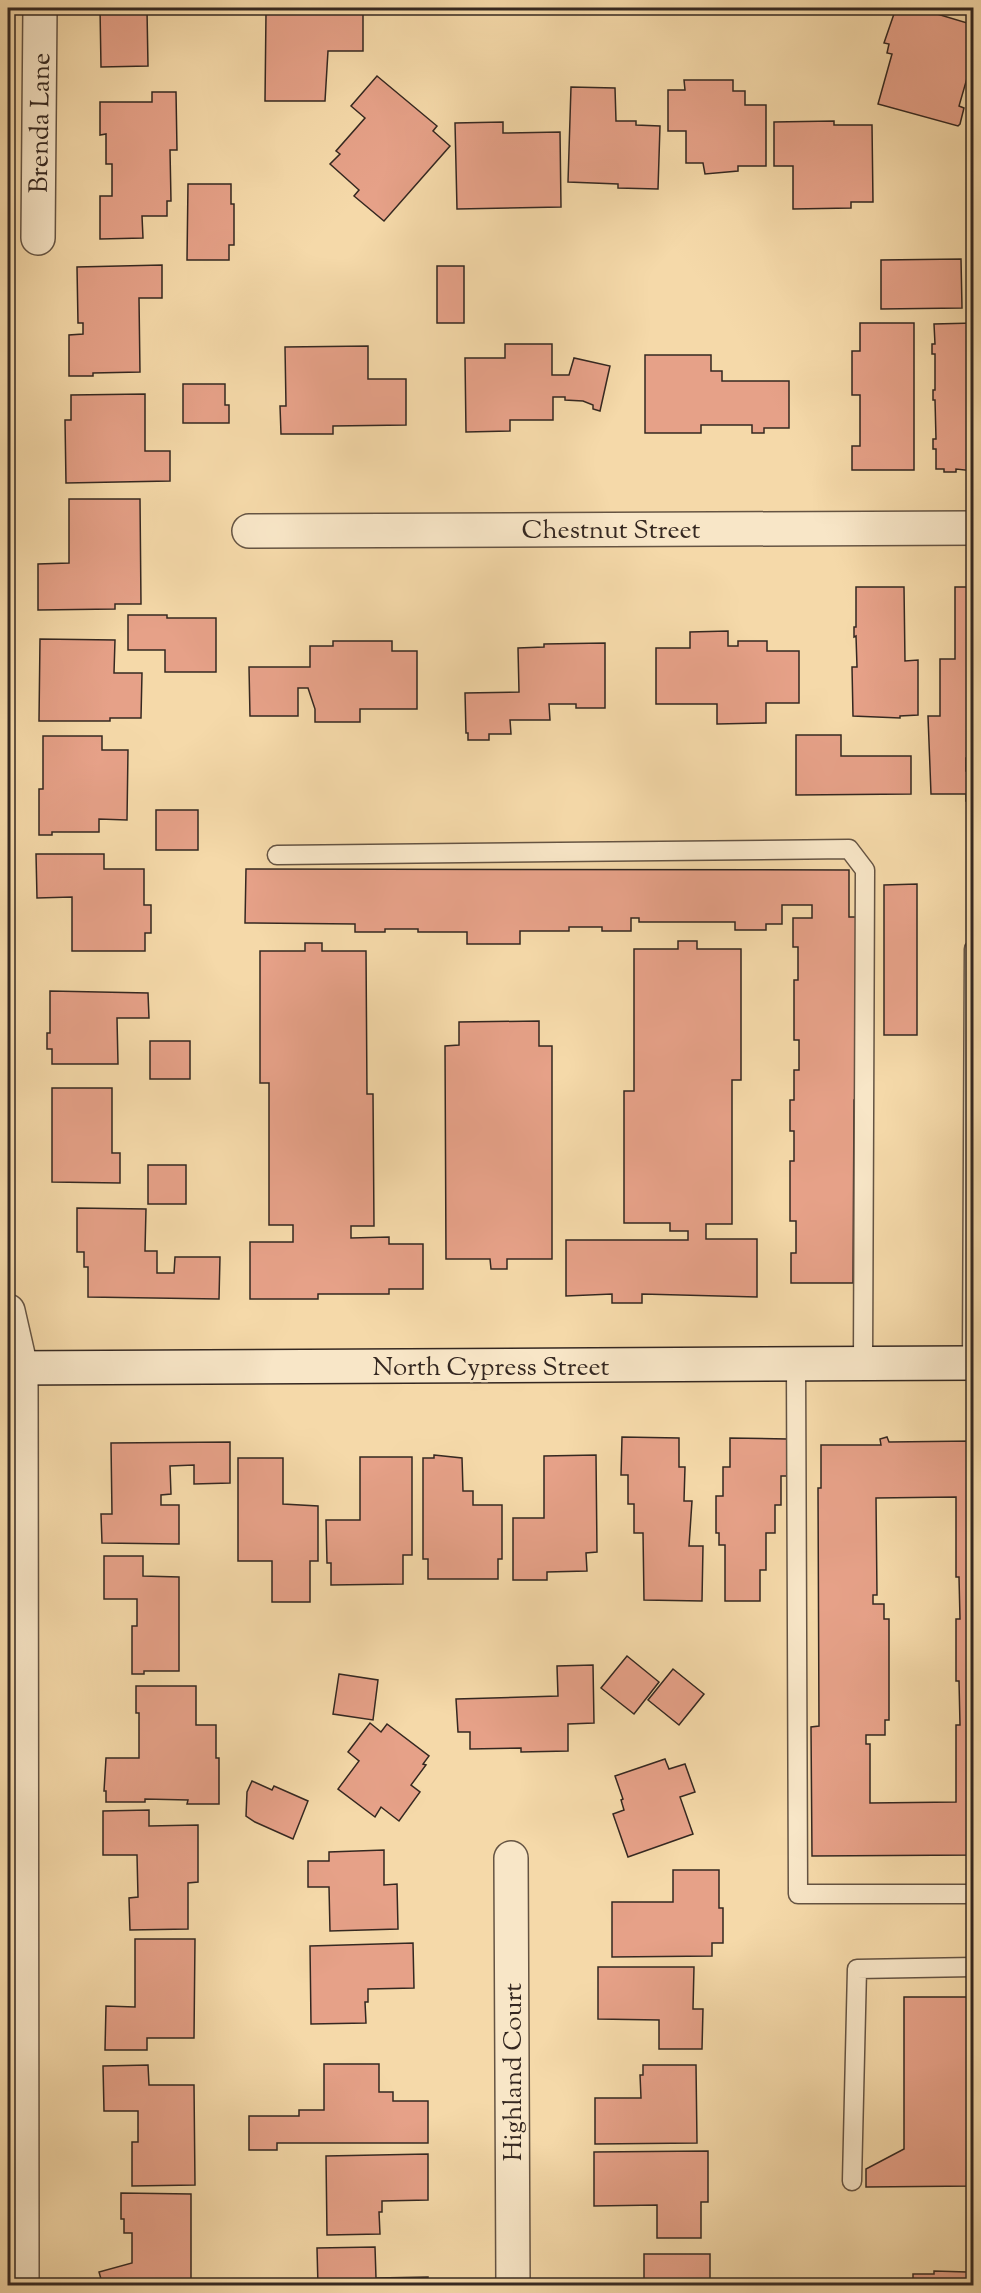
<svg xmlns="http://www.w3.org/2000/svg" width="981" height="2293" viewBox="0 0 981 2293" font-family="'Sorts Mill Goudy',serif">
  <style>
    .building { fill: #e6a188; stroke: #352821; stroke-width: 1.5; fill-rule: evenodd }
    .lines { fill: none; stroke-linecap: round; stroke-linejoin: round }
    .lane-casing { stroke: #655443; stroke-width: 21 }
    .street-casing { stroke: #655443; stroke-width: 36 }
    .secondary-casing { stroke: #352821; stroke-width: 36 }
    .lane { stroke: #f8e6c7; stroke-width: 18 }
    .street { stroke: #f8e6c7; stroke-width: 33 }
    .secondary { stroke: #f8e6c7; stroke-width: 33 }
    .labels { text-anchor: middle; stroke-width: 4.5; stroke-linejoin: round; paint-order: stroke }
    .street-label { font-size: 26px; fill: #352821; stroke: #f8e6c7 }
  </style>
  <rect width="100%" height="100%" fill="#f5d9a9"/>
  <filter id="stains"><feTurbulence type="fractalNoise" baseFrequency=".00333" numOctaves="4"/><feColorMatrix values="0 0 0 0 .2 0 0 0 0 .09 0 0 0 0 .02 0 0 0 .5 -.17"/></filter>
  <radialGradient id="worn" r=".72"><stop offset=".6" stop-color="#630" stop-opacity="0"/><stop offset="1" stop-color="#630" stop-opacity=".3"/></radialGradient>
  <!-- building -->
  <g class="building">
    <path d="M100 8H154V10H147L148 66 101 67Z"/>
    <path d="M321 8H363V51H328L325 101H265L266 13H321Z"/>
    <path d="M896 8H917L974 25V54L959 106 964 108 960 124 958 126 878 104 892 54 887 53 889 44 884 43Z"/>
    <path d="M377 76 437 126 433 131 450 146 384 221 354 196 359 190 330 164 340 154 336 151 365 118 351 106Z"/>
    <path d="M684 80H733V91H745V105H766V166H738V171L705 174 703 163H686V131H668V90H685Z"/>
    <path d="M571 87 615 88 616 121H636V125L660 126 658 189 618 188V184L568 182Z"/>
    <path d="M152 92H176L177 150H170L171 201H167V216H142L143 238 100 239V196H112V164H106V134L100 135V102H152Z"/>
    <path d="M834 121V125H872L873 202H851V208L793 209V166H774V122Z"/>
    <path d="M503 122V133L560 132 561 207 457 209 455 123Z"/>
    <path d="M188 184H231V204H234V245H229V260H187Z"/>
    <path d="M961 259 962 308 881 309V260Z"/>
    <path d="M162 265V298H139L140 372 93 373V376H69V335L83 334V323H78L77 267Z"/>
    <rect x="437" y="266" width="27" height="57"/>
    <path d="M860 323H914V470H852V446H860V395H852V351H860Z"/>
    <path d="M974 323V471L956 469V472H944V469H936V449H933V439H936L935 400H933V390H935V354H932V344H935L934 324Z"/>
    <path d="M505 344H552V375H569L574 358 610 366 600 411 593 409V405L583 401 565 400V397H553V420H510V431L466 432 465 358H505Z"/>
    <path d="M368 346V379H406V425L333 426V434H281L280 406H286L285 347Z"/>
    <path d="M645 355H711V371H722V381H789V428H764V433H752V425H701V433H645Z"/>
    <path d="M183 384H225V405H229V423H183Z"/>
    <path d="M145 394V451H170V481L66 483 65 420H71V395Z"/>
    <path d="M69 499H140L141 604H115V609L38 610V564L69 563Z"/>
    <path d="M856 587H904L905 661 918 660V715L900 716V718L853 716 852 667H857L856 636 854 637V627H856Z"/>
    <path d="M955 587H974V717L973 729H969V758H966V771H973L974 765V801H966V794H931L928 716H940V659H955Z"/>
    <path d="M128 615H167V618H216V672H165V650H128Z"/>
    <path d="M728 631V646H738V641H767V651H799V703H766V723L717 724V704H656V648H690V632Z"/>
    <path d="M40 639 115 640 114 673H142L141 718H110V721H39Z"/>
    <path d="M333 641H392V651H417V709H360V722H315V709L308 688H298V716H250L249 667H310V646H333Z"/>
    <path d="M605 643V708H576V704H549L550 720H510L511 734H489V740H468V733H466L465 693 519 692 518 648 544 647V644Z"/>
    <path d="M796 735H841V756H911V794L796 795Z"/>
    <path d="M43 736H102V750H128L127 820 99 819V832H52V835H39V789H43Z"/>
    <rect x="156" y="810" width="42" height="40"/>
    <path d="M36 854H104V869H144V905H151V933H145V951H72V897L37 898Z"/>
    <path d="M246 869 849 870V917H858L857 1100H854L853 1283H791V1253H796V1221H790V1161H794V1131H790V1100H794V1070H799V1040H794V980H798V947H793V918H812V905H782V924H766V930H735V922H639V918H631V931H602V927H569V931H520V944H467V932H418V929H385V932H355V924L245 923Z"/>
    <path d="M917 884V1035H884V885Z"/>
    <path d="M678 941H697V949H741V1080H732V1224H706V1239H757V1297L642 1294V1303H612V1294L566 1296V1240H688V1231H670V1223H624V1091H634V949H678Z"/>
    <path d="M305 943H322V951H366L367 1094H373L374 1226H351V1238L389 1237V1244H423V1289H389V1294H318V1299H250V1242H293V1225H269V1083H260V951H305Z"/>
    <path d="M50 991 148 993 149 1018H117L118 1064H52V1049H47V1033H50Z"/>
    <path d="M539 1021V1046H552V1259H507V1269H491L490 1259H446L445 1046 459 1045V1022Z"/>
    <rect x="150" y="1041" width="40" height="38"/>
    <path d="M52 1088H112V1153H120V1183L52 1182Z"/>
    <rect x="148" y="1165" width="38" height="39"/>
    <path d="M77 1208 146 1209 145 1251H157V1273H174L175 1257H220L219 1299 88 1297V1267H84V1252H77Z"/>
    <path d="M622 1437 679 1438V1467H685L684 1501H692L689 1546H703L702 1601 644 1600 643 1533H634V1504H628V1475H621Z"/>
    <path d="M887 1437 889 1442 974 1441V1855L812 1856 811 1727 819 1726 818 1488H821V1445H881L880 1439ZM956 1497V1577H959L960 1619H956V1681H959L960 1725H956V1802L870 1803V1744H866V1735H885V1720H889V1619H884V1604H873V1595H877L876 1498Z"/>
    <path d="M730 1438 787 1439V1476H781V1505H775V1533H766V1570H760V1601H725V1545H719V1533H716V1496H723V1467H730Z"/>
    <path d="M230 1442V1483L194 1484V1465L170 1466 171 1494 161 1495V1505H179V1544L102 1543 101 1514H112L111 1443Z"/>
    <path d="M434 1455 462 1458 463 1491H473V1505H502V1559H498V1579H428V1559H423V1458H434Z"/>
    <path d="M596 1455 597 1552 586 1553 587 1571 547 1572V1580H513V1518H544V1456Z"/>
    <path d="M360 1457H412V1555H403V1584L331 1585V1563H327L326 1520H360Z"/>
    <path d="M238 1458H283V1504L318 1506V1561H310V1602H272V1561H238Z"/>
    <path d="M104 1556H143V1576L179 1577V1671H144V1674H132V1626H137V1599H104Z"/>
    <path d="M627 1656 659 1682 634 1714 601 1688Z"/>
    <path d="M593 1665 594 1723 568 1724V1751L521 1752V1748L470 1749V1732H458L456 1699 558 1696 557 1666Z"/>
    <path d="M673 1669 704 1694 679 1725 648 1700Z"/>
    <path d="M339 1674 378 1680 373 1720 333 1714Z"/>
    <path d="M136 1686H196V1725H216V1758H219V1804H187L188 1800 145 1799V1802H106V1791H104L106 1758H139V1713H136Z"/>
    <path d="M370 1723 381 1732 387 1724 429 1756 423 1764 426 1765 411 1785 420 1792 399 1821 381 1807 375 1817 338 1789 359 1761 348 1752Z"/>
    <path d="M665 1759 669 1769 685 1764 695 1792 680 1797 693 1834 628 1857 613 1814 624 1810 621 1800 623 1799 615 1776Z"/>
    <path d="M252 1781 272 1790 274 1786 308 1801 293 1839 255 1822 246 1816 247 1792Z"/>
    <path d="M149 1810V1826L198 1825V1882L188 1883V1929L130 1930 129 1898 138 1897 137 1855H103V1811Z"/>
    <path d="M384 1850V1885L397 1884 398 1929 330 1931 329 1887H308V1861H329V1852Z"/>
    <path d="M673 1870H719V1908H723V1943H712V1956L612 1957V1902H673Z"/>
    <path d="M135 1939H195L194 2038H147V2050H105L106 2006 135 2007Z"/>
    <path d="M413 1943 414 1988 368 1989V2002H365L366 2023 311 2024 310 1946Z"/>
    <path d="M598 1967H694L693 2009H703L702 2049H659V2020L598 2019Z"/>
    <path d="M904 1997H974V2186L866 2187V2169L904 2149Z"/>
    <path d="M324 2064H379V2092H393V2101H428V2143H277V2150H249V2116H299V2110H324Z"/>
    <path d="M148 2065 149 2085H194L195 2185 132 2186V2142H138V2111H104L103 2066Z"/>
    <path d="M643 2065H696L697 2143 595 2144V2098H641L640 2075H643Z"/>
    <path d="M708 2151V2202H701V2238H657V2205L594 2206V2152Z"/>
    <path d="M428 2154V2200L382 2201V2212H379L380 2234 327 2235 326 2156Z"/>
    <path d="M121 2193 191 2194V2286H103L99 2272 132 2263V2233H124V2219H121Z"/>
    <path d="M375 2247 376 2278 428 2277V2286H318L317 2248Z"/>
    <path d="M644 2254H710V2286H629V2279H644Z"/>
    <path d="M934 2271 967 2272V2276H974V2286H881V2280H913V2274H934Z"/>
  </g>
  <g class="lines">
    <defs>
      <g id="lane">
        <path d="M277 855 849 849 865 870 863 1364"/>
        <path d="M972 1363 974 949"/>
        <path d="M796 1364 798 1894H974"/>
        <path d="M852 2181 857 1969 974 1967"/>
      </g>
      <g id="street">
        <path d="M38 238 40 8"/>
        <path d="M249 531 974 528"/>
        <path d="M8 1311 21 1368 22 2279 19 2286"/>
        <path d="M511 1858 513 2286"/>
      </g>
      <path id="secondary" d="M8 1368 974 1363"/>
    </defs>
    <!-- lane casing -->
    <use href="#lane" class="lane-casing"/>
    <!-- street casing -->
    <use href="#street" class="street-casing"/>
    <!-- secondary casing -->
    <use href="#secondary" class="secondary-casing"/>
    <!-- lane -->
    <use href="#lane" class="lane"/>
    <!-- street -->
    <use href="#street" class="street"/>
    <!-- secondary -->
    <use href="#secondary" class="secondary"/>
  </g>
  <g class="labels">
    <!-- street labels -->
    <g class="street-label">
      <text transform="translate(39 123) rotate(-89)" y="9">Brenda Lane</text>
      <text x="611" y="538">Chestnut Street</text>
      <text x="491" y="1375">North Cypress Street</text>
      <text transform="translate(512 2072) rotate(-90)" y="9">Highland Court</text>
    </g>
  </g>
  <!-- margin -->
  <rect width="981" height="2293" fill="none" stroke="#f5d9a9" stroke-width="30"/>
  <rect x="9" y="9" width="963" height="2275" fill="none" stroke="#352821" stroke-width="3"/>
  <rect x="15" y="15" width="951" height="2263" fill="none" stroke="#352821" stroke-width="1.5"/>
  <rect width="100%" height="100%" filter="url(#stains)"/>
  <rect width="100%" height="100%" fill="url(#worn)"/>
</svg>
